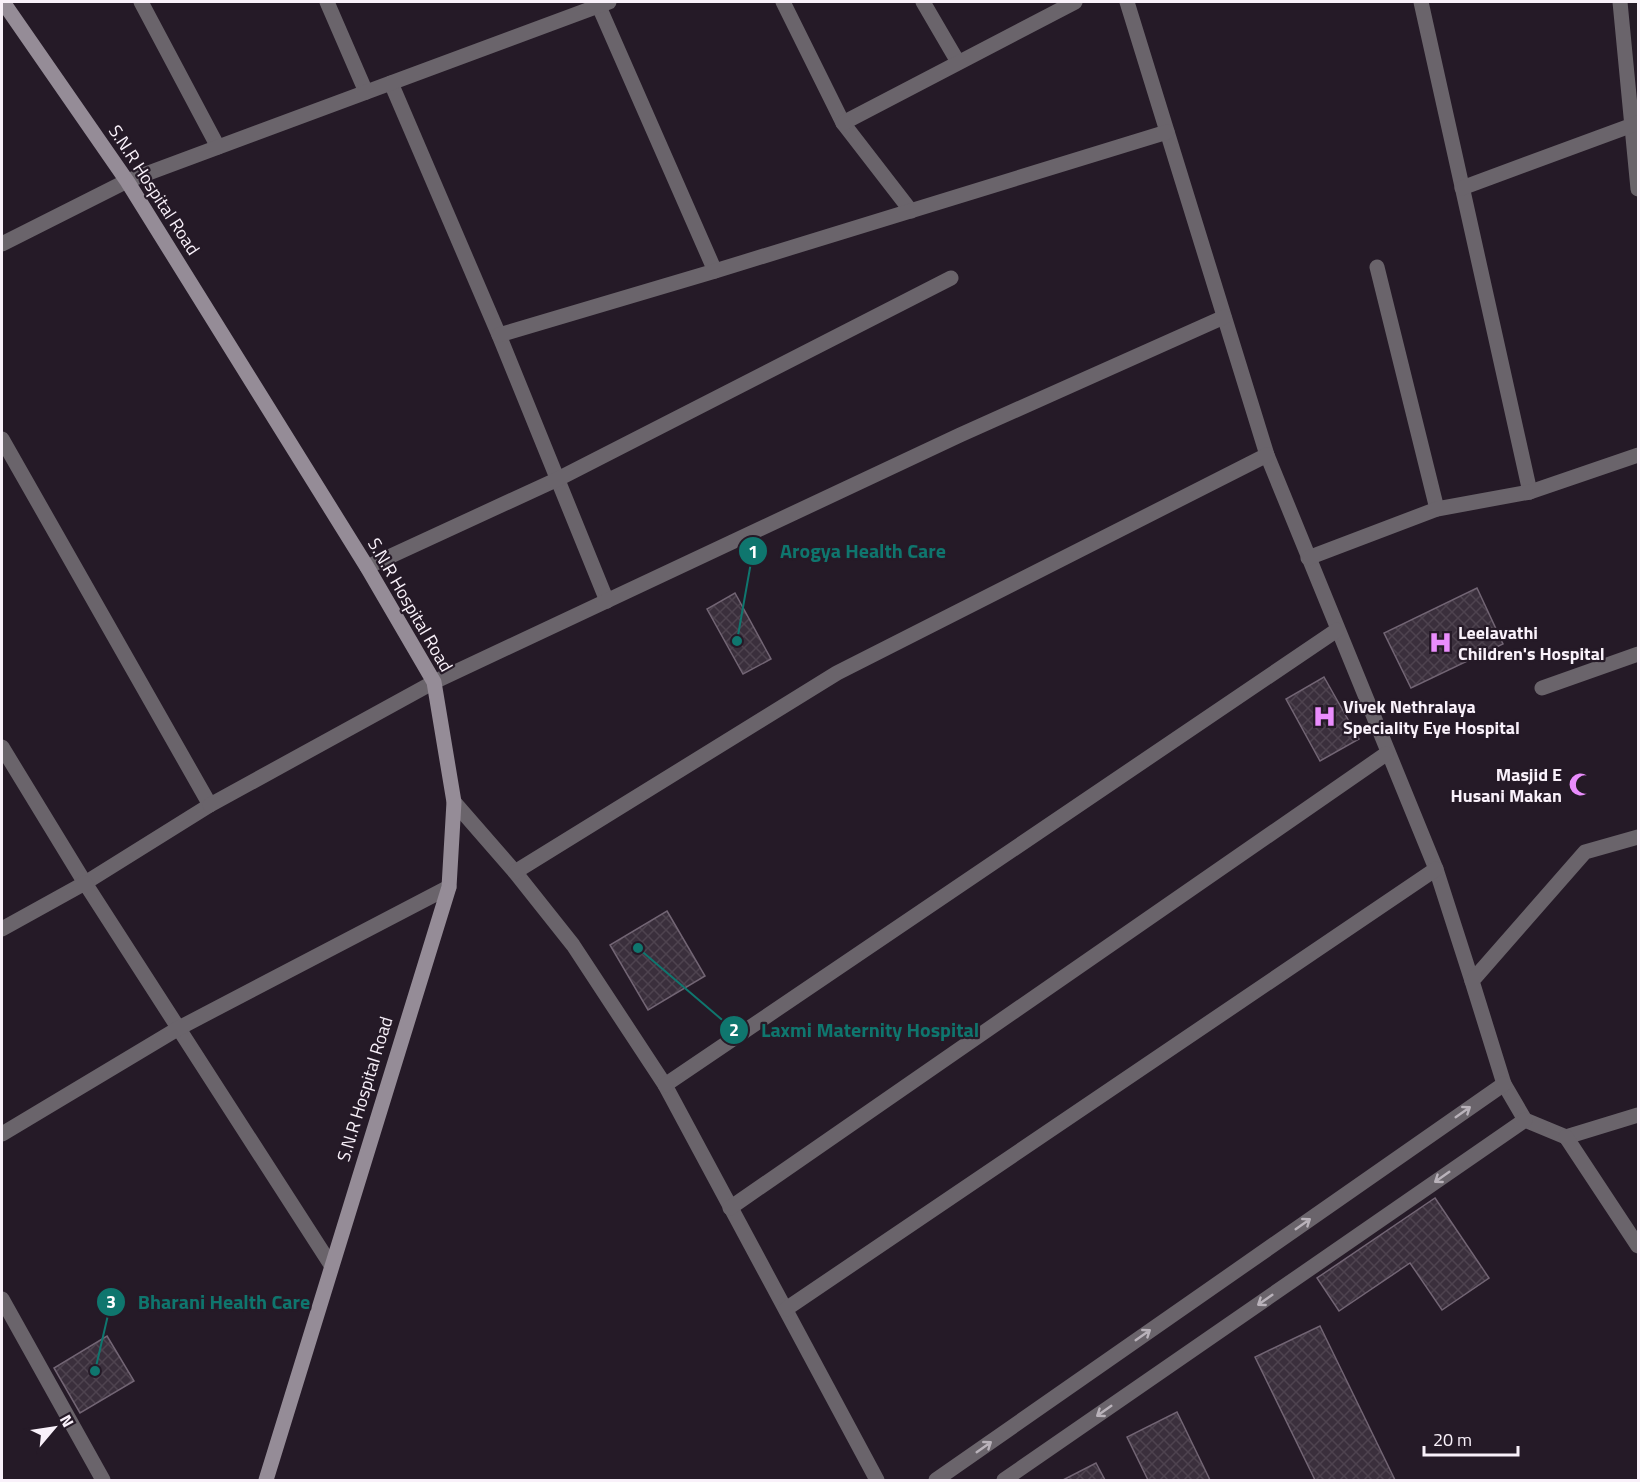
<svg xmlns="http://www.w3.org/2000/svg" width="1640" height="1482" viewBox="0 0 1640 1482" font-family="'Titillium Web',sans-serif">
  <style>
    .building { fill: url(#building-cross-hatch); stroke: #726574; stroke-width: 1.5 }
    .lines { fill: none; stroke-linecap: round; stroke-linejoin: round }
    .minor { stroke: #6a646b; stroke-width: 15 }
    .tertiary { stroke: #6a646b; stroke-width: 15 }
    .secondary { stroke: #958c97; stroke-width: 15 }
    .oneway { stroke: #b9b2ba }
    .labels { text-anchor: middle; stroke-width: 4.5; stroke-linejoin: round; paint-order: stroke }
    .street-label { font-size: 18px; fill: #f9f1fa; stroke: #251a27 }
    .poi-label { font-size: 18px; font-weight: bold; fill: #f9f1fa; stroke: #251a27; text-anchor: start }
    .leader { fill: none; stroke: #0f766e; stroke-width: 2 }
    .callout-dot { fill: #0f766e; stroke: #251a27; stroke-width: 2 }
    .mark-label { font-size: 18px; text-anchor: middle; font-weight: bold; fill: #fff }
    .callout-label { font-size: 20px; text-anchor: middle; font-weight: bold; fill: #0f766e; stroke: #251a27; stroke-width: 4.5; stroke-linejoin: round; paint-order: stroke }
  </style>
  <defs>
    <pattern id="building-cross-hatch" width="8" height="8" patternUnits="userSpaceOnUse" patternTransform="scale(1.5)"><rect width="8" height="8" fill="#3a2f3c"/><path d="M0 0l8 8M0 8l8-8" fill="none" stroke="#4e434f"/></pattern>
  </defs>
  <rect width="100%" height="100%" fill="#251a27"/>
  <!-- building -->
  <g class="building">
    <path d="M1477 588 1503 644 1411 688 1384 633Z"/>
    <path d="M735 593 771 659 743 674 707 609Z"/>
    <path d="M1324 677 1359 739 1320 761 1286 699Z"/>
    <path d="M667 911 705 976 648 1010 610 945Z"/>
    <path d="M1435 1198 1489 1278 1442 1310 1410 1263 1339 1311 1317 1278Z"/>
    <path d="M1320 1326 1395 1480H1315L1255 1357Z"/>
    <path d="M107 1336 134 1381 80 1413 54 1368Z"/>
    <path d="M1177 1412 1210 1480H1148L1127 1437Z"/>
    <path d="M1096 1463 1105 1480H1063Z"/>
  </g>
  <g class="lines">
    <!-- minor -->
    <g class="minor">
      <path d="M141 2 218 147"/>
      <path d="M327 2 366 92"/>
      <path d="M597 2 715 271"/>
      <path d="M783 2 843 123 911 211"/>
      <path d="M923 2 958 62"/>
      <path d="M1127 2 1267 455 1436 869 1472 981"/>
      <path d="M1421 2 1530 492"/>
      <path d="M1620 2 1638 189"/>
      <path d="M391 83 499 335 607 601"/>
      <path d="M843 123 1075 2"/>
      <path d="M1462 188 1638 123"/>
      <path d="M2 244 127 181 609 2"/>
      <path d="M1377 267 1437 509"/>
      <path d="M499 335 715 271 1167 132"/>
      <path d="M2 439 210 805 85 883 2 747"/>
      <path d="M1308 558 1437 509 1530 492 1638 455"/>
      <path d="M367 567 558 479 951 278"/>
      <path d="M1542 688 1638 654"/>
      <path d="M454 802 515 872 573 945 665 1085 877 1480"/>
      <path d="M210 805 434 682 960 435 1224 317"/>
      <path d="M515 872 837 673 1267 455"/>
      <path d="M2 929 85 883 331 1265"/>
      <path d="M665 1085 1337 630"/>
      <path d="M2 1134 179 1028 449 887"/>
      <path d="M730 1208 1386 754"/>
      <path d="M2 1299 103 1480"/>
      <path d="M786 1309 1436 869"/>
    </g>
    <!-- tertiary -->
    <g class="tertiary">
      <path d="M1638 837 1585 852 1472 981 1504 1084 1525 1120 1566 1137 1638 1115"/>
      <path d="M1566 1137 1638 1246"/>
      <path d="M936 1480 1504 1084"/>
      <path d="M1004 1480 1525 1120"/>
    </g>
    <!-- secondary -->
    <path class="secondary" d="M3 2 127 181 367 567 434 682 454 802 449 887 266 1480"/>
  </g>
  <!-- one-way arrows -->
  <defs><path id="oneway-shaft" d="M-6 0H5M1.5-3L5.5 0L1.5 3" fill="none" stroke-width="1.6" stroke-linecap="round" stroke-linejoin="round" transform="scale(1.5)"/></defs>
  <g class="oneway">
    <use href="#oneway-shaft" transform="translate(1463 1112) rotate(-35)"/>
    <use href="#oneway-shaft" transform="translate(1442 1177) rotate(145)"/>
    <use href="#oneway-shaft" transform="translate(1303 1224) rotate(-35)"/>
    <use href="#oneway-shaft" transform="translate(1265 1300) rotate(145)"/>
    <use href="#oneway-shaft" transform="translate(1143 1335) rotate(-35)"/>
    <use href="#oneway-shaft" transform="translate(1104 1411) rotate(145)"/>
    <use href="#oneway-shaft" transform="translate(984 1447) rotate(-35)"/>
  </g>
  <!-- icons -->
  <defs>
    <symbol id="hospital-bare" viewBox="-9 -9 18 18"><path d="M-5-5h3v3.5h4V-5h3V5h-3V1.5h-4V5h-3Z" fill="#ea8dfd" stroke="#251a27" stroke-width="2.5" paint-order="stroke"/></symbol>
    <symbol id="mosque-bare" viewBox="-9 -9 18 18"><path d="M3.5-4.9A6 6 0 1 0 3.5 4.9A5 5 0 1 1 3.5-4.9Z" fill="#ea8dfd" stroke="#251a27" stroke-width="2.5" paint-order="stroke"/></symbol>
  </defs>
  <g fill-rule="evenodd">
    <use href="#hospital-bare" x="1424" y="626" width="33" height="33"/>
    <use href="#hospital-bare" x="1308" y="700" width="33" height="33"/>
    <use href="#mosque-bare" x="1564" y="768" width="33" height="33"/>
  </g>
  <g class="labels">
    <!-- street labels -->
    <g class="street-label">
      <text transform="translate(154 190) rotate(57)" y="6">S.N.R Hospital Road</text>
      <text transform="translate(410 605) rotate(60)" y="6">S.N.R Hospital Road</text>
      <text transform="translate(365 1089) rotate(-73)" y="6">S.N.R Hospital Road</text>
    </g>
    <!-- poi labels -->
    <g class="poi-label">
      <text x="1458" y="639">Leelavathi<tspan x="1458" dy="21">Children's Hospital</tspan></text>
      <text x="1343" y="713">Vivek Nethralaya<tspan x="1343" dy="21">Speciality Eye Hospital</tspan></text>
      <text x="1562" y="781" text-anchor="end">Masjid E<tspan x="1562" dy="21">Husani Makan</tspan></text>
    </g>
  </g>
  <!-- callouts -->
  <path class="leader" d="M737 641L753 551M638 948L734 1030M95 1371L111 1302"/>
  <g class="callout-dot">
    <circle cx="737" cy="641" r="6"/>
    <circle cx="638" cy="948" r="6"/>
    <circle cx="95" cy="1371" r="6"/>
    <circle cx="753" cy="551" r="15"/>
    <circle cx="734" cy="1030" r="15"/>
    <circle cx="111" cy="1302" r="15"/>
  </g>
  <g class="mark-label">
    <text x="753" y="558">1</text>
    <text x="734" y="1036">2</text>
    <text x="111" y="1308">3</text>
  </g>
  <g class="callout-label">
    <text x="863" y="558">Arogya Health Care</text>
    <text x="870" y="1037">Laxmi Maternity Hospital</text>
    <text x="224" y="1309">Bharani Health Care</text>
  </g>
  <!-- border -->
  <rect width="1640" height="1482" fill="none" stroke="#f9f1fa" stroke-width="6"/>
  <!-- north arrow -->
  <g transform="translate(54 1428) rotate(61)" stroke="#251a27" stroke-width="4.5" paint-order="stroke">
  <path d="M0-4.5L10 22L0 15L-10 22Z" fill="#f9f1fa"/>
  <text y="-9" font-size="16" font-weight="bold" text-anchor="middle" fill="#f9f1fa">N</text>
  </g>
  <!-- scale -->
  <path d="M1424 1446v9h94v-9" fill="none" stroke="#f9f1fa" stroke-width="3"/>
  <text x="1433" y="1446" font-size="18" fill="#f9f1fa" stroke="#251a27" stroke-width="4.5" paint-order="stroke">20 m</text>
</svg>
